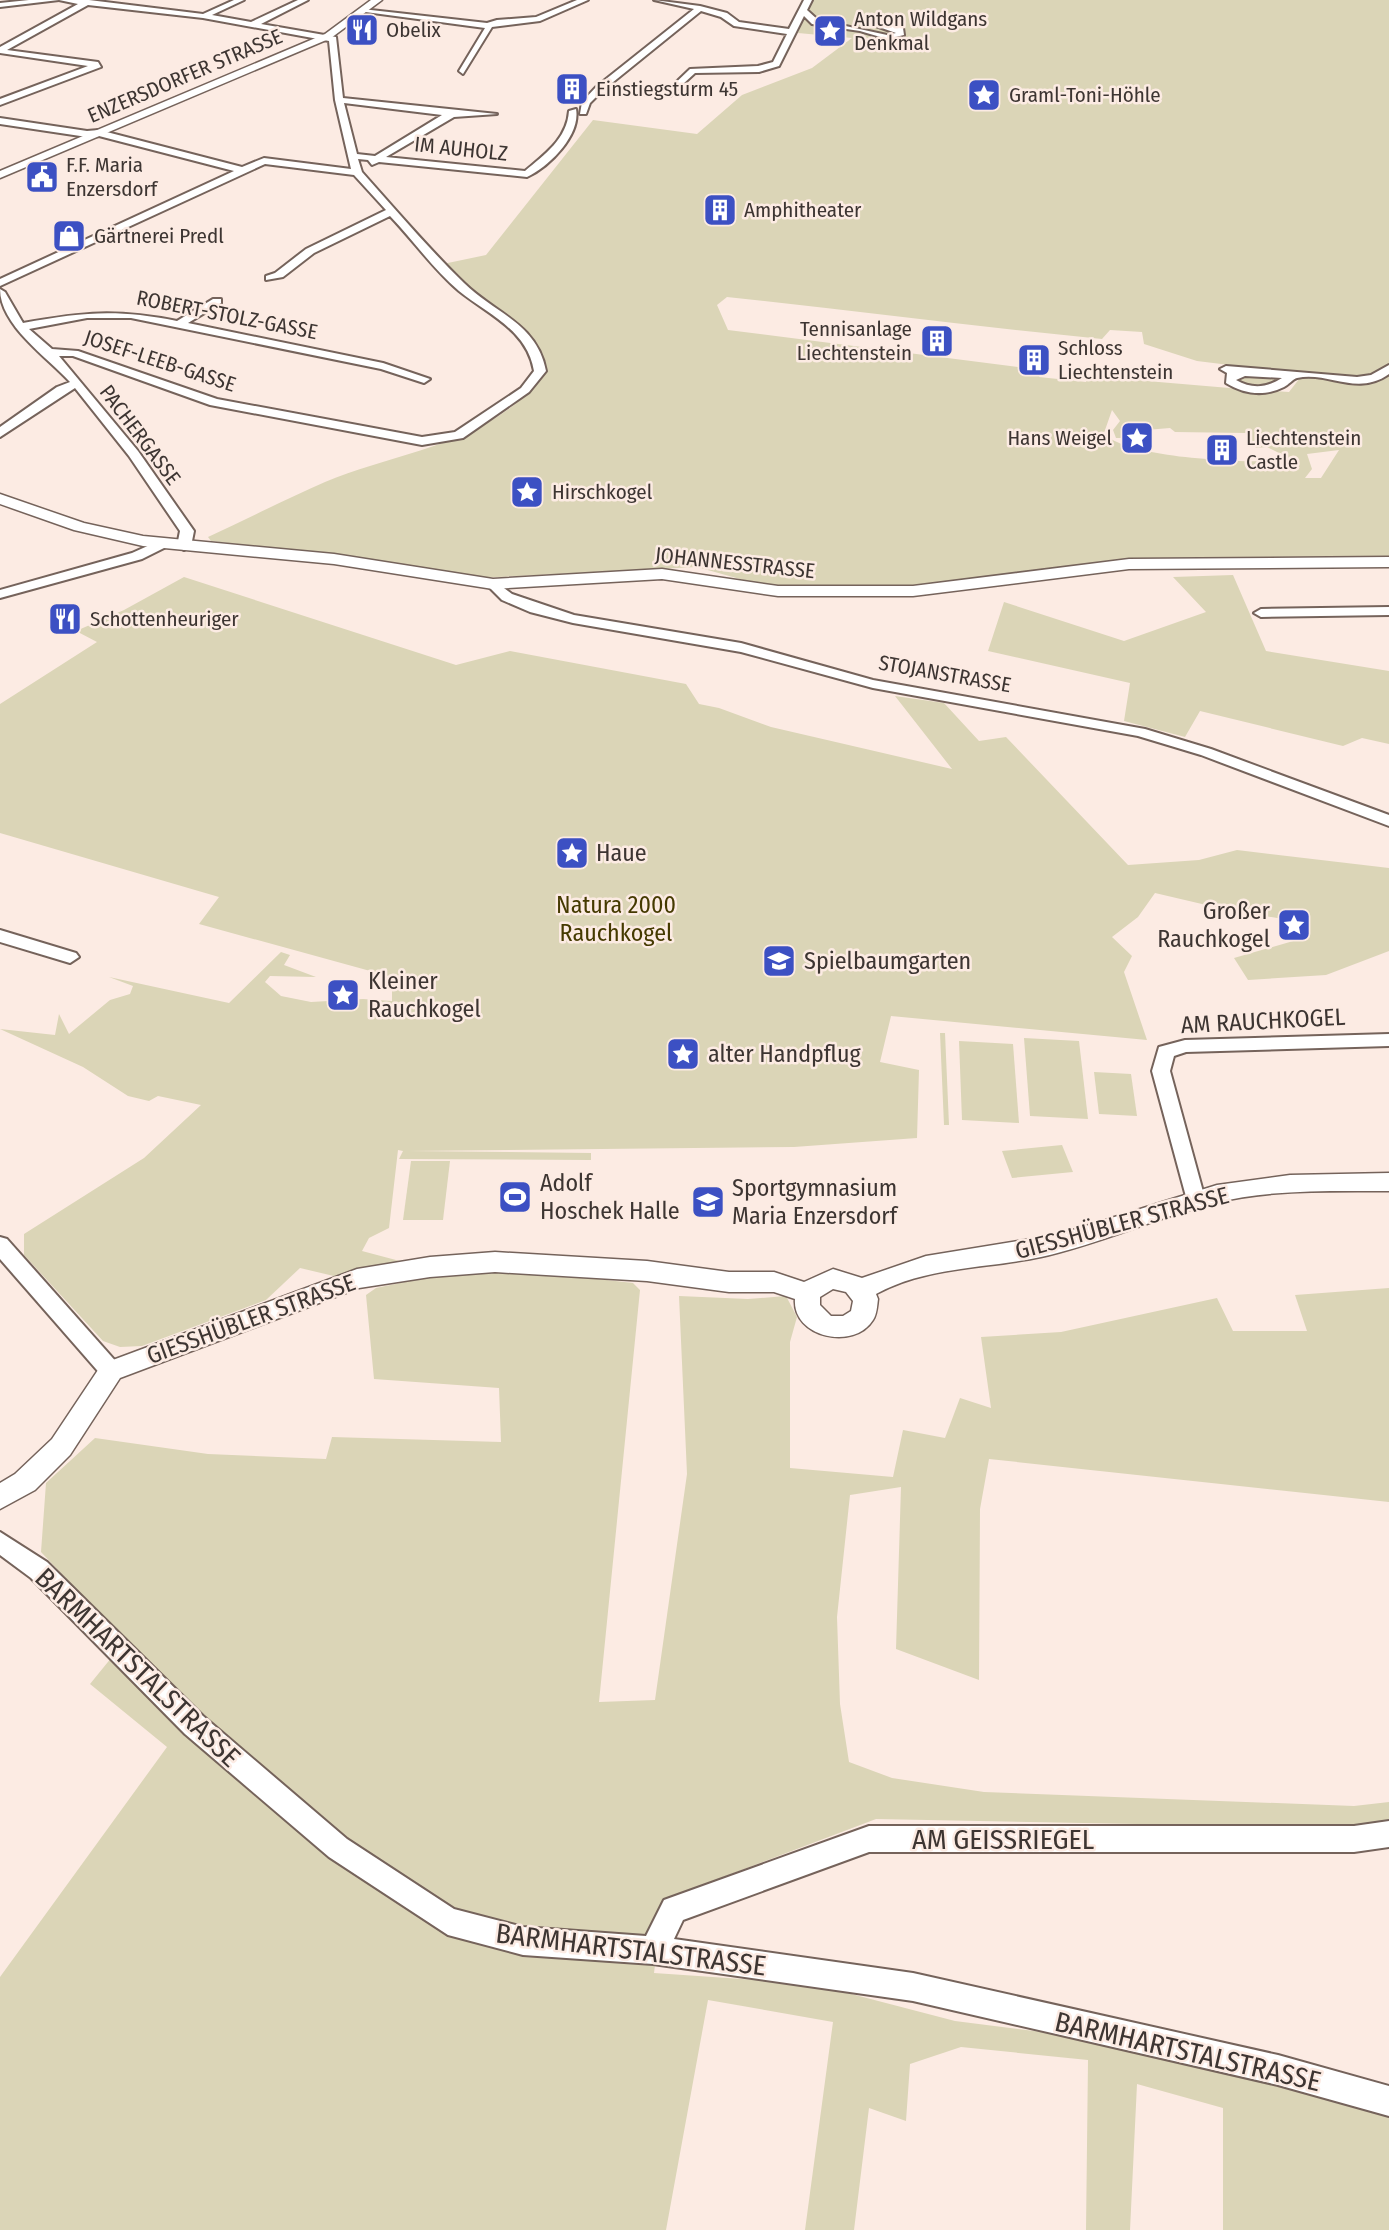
<svg xmlns="http://www.w3.org/2000/svg" width="1389" height="2230" viewBox="0 0 1389 2230" font-family="'Fira Sans Condensed',sans-serif">
  <style>
    .green { fill: #dbd5b7; fill-rule: evenodd }
    .lines { fill: none; stroke-linecap: round; stroke-linejoin: round }
    .minor-casing { stroke: #75635b; stroke-width: 4 }
    .major-casing { stroke: #75635b; stroke-width: 3 }
    .minor { fill: #fff; fill-rule: evenodd }
    .major { fill: #fff; fill-rule: evenodd }
    .labels { text-anchor: middle; stroke-width: 5; stroke-linejoin: round; paint-order: stroke }
    .far-poi-label { font-size: 21px; fill: #3d3532; stroke: #fcebe3; text-anchor: start }
    .far-street-label { font-size: 21px; fill: #3d3532; stroke: #fcebe3 }
    .poi-label { font-size: 24px; fill: #3d3532; stroke: #fcebe3; text-anchor: start }
    .park-label { font-size: 24px; fill: #453a01; stroke: #fcebe3 }
    .street-label { font-size: 24px; fill: #3d3532; stroke: #fcebe3 }
    .near-street-label { font-size: 28px; fill: #3d3532; stroke: #fcebe3 }
  </style>
  <rect width="100%" height="100%" fill="#fcebe3"/>
  <!-- green -->
  <g class="green">
    <path d="M811 0H1389V558L1113 561 896 588H772L697 567 478 578 347 557 211 541 208 537C247 519 286 499 325 482 400 451 498 443 546 370 531 326 500 315 467 288 458 281 451 272 443 264L486 255 593 120 697 134 742 95 812 68 852 38 798 33ZM727 297C852 310 977 327 1102 339L1110 330 1142 332 1144 344 1197 361 1303 374 1289 392 1257 390 1277 385 1285 377 1241 376 1234 381 1253 390 1088 376 1086 382 1039 377 1041 370 728 330 717 305ZM1112 410 1120 421 1113 430 1116 438H1141L1148 435 1146 430 1170 428 1175 432 1246 433 1256 448 1267 447 1285 456V461C1250 463 1125 459 1104 433ZM1339 450 1321 478H1305L1312 469 1307 454Z"/>
    <path d="M1233 575 1266 651 1389 671V744L1362 738 1343 746 1200 711 1185 737 1124 721 1130 683 988 651 1004 602 1124 641 1206 612 1173 577Z"/>
    <path d="M184 577 456 665 510 651 686 684 699 704 719 708 771 727 952 769 895 696 944 703 979 741 1006 737 1128 865 1199 860 1237 850 1389 868V951L1326 975 1248 980 1234 958 1307 937 1300 922 1219 908 1155 893 1138 917 1112 937 1132 956 1124 972 1147 1040 891 1016 880 1062 919 1070 917 1138 794 1147 408 1151 591 1153V1160L399 1159 403 1151 398 1150 389 1228 369 1238 362 1251 411 1264 338 1277 300 1268 266 1300 142 1346 120 1347 103 1341 24 1255V1234L144 1158 201 1105 158 1096 149 1101 128 1096 83 1067 0 1029 55 1035 59 1014 69 1034 110 1000 130 994 133 986 109 977 229 1003 281 952 290 955 284 965 316 977 270 976 265 982 281 996 311 1002 363 999 392 1001V977L199 924 219 897 0 833V704L97 642 76 631 124 610Z"/>
    <path d="M940 1033H945L949 1125H944Z"/>
    <path d="M1024 1038 1079 1041 1088 1119 1030 1116Z"/>
    <path d="M959 1041 1013 1044 1019 1123 962 1120Z"/>
    <path d="M1094 1072 1131 1074 1137 1116 1099 1114Z"/>
    <path d="M1062 1145 1073 1172 1012 1178 1002 1151Z"/>
    <path d="M411 1161H450L443 1220H403Z"/>
    <path d="M463 1270 536 1272 633 1283 640 1290 599 1702 655 1700 687 1474 679 1296 748 1299 786 1296 797 1317 790 1342V1468L893 1477 903 1430 945 1438 960 1398 991 1408 981 1337 1061 1332 1217 1298 1233 1331H1307L1295 1295 1389 1288V1502L989 1459 980 1509 979 1680 896 1649 901 1487 850 1495 837 1617 840 1704 849 1762 892 1778 984 1792 1354 1806 1389 1802V1822L1344 1828 876 1819 663 1900 654 1973 813 1984 955 2021 1082 2037 1389 2115V2230H1223V2108L1137 2084 1130 2230H1086L1088 2060 961 2047 910 2064 906 2121 869 2108 854 2230H805L833 2022 708 2000 666 2230H0V1977L167 1747 90 1684 125 1641 41 1552 46 1483 95 1438 208 1454 326 1459 332 1437 501 1442 499 1388 374 1379 366 1295 376 1288Z"/>
  </g>
  <g class="lines">
    <defs>
      <g id="minor">
        <path d="M29 0H59L0 7V3Z"/>
        <path d="M59 0H89L203 14 234 0H244L212 15 251 22 298 0H308L261 24 336 37 343 98 497 114 454 117 386 157 525 171C545 154 567 139 569 111L576 109C581 135 549 167 527 177L379 162 372 165 368 160 358 159 362 172C395 209 428 248 464 283 494 313 537 323 546 371L529 392 463 438 422 445 210 405 73 356H59L138 451 194 531 191 546 184 550 177 546 180 531 129 456 75 388 0 437V427L57 387 70 382C46 356 0 325 0 289L5 292 23 323C83 312 117 309 177 321L213 299H221V303L188 323 383 363 430 379 424 383 381 369 131 318H87L29 329 52 349 78 351 217 399 422 437 455 432 521 388 534 371C527 330 489 315 459 291 434 270 413 240 390 216L314 253 283 277 266 280V276L275 273 306 249 386 210 354 175 265 164 0 286V279L234 171 99 136 87 137 0 124V118L87 131 99 130 242 167 264 158 351 169 335 100 329 41 203 18 88 5 7 50 98 62 101 67 0 105V99L88 66 0 53V47L78 4ZM344 103 442 115 375 156 357 154Z"/>
        <path d="M577 0H588L540 21 492 27 463 74 459 71 485 28 358 11 362 9 487 23 497 20 536 17Z"/>
        <path d="M654 0 700 6 727 13 739 22 789 29 804 0H812L807 10 818 20 887 35 896 33 876 26 881 19 884 23 903 28 904 35 887 39 860 31 812 24 804 16 779 66 759 72 695 73 670 96 601 92 590 103 586 114H580L582 102 596 87 694 9ZM701 11 721 17 734 26 787 34 773 62 758 66 690 69 668 90 607 87Z"/>
        <path d="M1389 365V374C1357 397 1328 371 1297 378 1293 379 1288 385 1284 387 1264 397 1244 394 1226 383L1227 373 1220 369 1226 366 1357 377 1371 375ZM1245 376 1282 378C1266 388 1252 389 1236 380Z"/>
        <path d="M161 540 166 541V547L142 559 0 598V590L132 553Z"/>
        <path d="M493 580 512 594 574 615 741 643 873 680 1145 729 1211 749 1389 815V826L1201 755 1138 736 873 688 741 652 573 623 530 612 502 600 486 584Z"/>
        <path d="M1389 607V615L1261 617 1254 613 1261 609Z"/>
        <path d="M0 930 76 953 79 957 70 963 0 942Z"/>
        <path d="M1389 1034V1046L1186 1052 1174 1056 1170 1071 1205 1199 1202 1204H1188L1152 1071 1159 1047 1185 1040Z"/>
        <path d="M0 1237 7 1239 119 1365 122 1371 119 1377 111 1380 103 1377 0 1259Z"/>
        <path d="M0 1532 47 1562 203 1716 347 1839 454 1909 523 1927 646 1936 664 1900 869 1826H1354L1389 1821V1847L1354 1852H869L683 1920 674 1939 913 1973 1278 2055 1389 2086V2116L1278 2085 913 2001 653 1964 523 1955 448 1935 329 1857 185 1734 31 1578 0 1555Z"/>
      </g>
      <g id="major">
        <path d="M371 0H382L331 38 0 178V171L325 34Z"/>
        <path d="M0 494 84 523 143 536 334 554 493 579 662 569 778 586H913L1129 559 1389 557V567L1129 569 913 596H778L662 579 493 589 334 564 143 546 74 530 0 504Z"/>
        <path d="M1389 1173V1191C1331 1191 1271 1189 1214 1203 1155 1218 1100 1244 1041 1257 986 1269 927 1266 876 1294L878 1299C877 1306 877 1314 873 1320 854 1351 792 1337 795 1299L774 1292H729L647 1281 495 1272 430 1277 359 1288 120 1378 70 1455 35 1490 0 1509V1483L15 1474 52 1439 102 1364 357 1269 430 1257 495 1252 647 1261 729 1272H774L804 1282 833 1269 862 1278 926 1256 1060 1234 1217 1185 1290 1175ZM833 1289 846 1292 853 1301 851 1311 843 1316H831L820 1305V1297Z"/>
      </g>
    </defs>
    <!-- minor casing -->
    <use href="#minor" class="minor-casing"/>
    <!-- major casing -->
    <use href="#major" class="major-casing"/>
    <!-- minor -->
    <use href="#minor" class="minor"/>
    <!-- major -->
    <use href="#major" class="major"/>
  </g>
  <!-- icons -->
  <defs>
    <symbol id="restaurant-square" viewBox="-11 -11 22 22"><rect x="-9" y="-9" width="18" height="18" rx="4" fill="#3c50c3" stroke="#fcebe3"/><path d="M-5-6h1v4h1v-4h1v4h1v-4h1v5L-1.5 .5V6h-2V.5L-5-1ZM5-6V6H3V1.5H1.5Q1.5-4 5-6Z" fill="#fff"/></symbol>
    <symbol id="sight-square" viewBox="-11 -11 22 22"><rect x="-9" y="-9" width="18" height="18" rx="4" fill="#3c50c3" stroke="#fcebe3"/><path d="M0-6L1.8-2.2L6-1.7L2.9 1.2L3.7 5.4L0 3.3L-3.7 5.4L-2.9 1.2L-6-1.7L-1.8-2.2Z" fill="#fff"/></symbol>
    <symbol id="building-square" viewBox="-11 -11 22 22"><rect x="-9" y="-9" width="18" height="18" rx="4" fill="#3c50c3" stroke="#fcebe3"/><path d="M-4-6H4V6H1V3H-1V6H-4ZM-2.5-4.3h1.7v1.8h-1.7ZM.8-4.3h1.7v1.8H.8ZM-2.5-1h1.7V.8h-1.7ZM.8-1h1.7V.8H.8Z" fill="#fff"/></symbol>
    <symbol id="civic-square" viewBox="-11 -11 22 22"><rect x="-9" y="-9" width="18" height="18" rx="4" fill="#3c50c3" stroke="#fcebe3"/><path d="M-.6-6.5H3V-4.5H.6V-3L4-1V1h2V6H-6V1h2V-1L-.6-3ZM-1.2 2.5V6h2.4V2.5Z" fill="#fff"/></symbol>
    <symbol id="shop-square" viewBox="-11 -11 22 22"><rect x="-9" y="-9" width="18" height="18" rx="4" fill="#3c50c3" stroke="#fcebe3"/><path d="M-5-2.5h2.3a2.7 3.5 0 0 1 5.4 0H5L5.5 6h-11ZM-1.5-2.5h3a1.5 2.3 0 0 0-3 0Z" fill="#fff"/></symbol>
    <symbol id="school-square" viewBox="-11 -11 22 22"><rect x="-9" y="-9" width="18" height="18" rx="4" fill="#3c50c3" stroke="#fcebe3"/><path d="M0-5L7-2L0 1L-7-2ZM-4 1L0 2.5L4 1V4Q0 6-4 4Z" fill="#fff"/></symbol>
    <symbol id="stadium-square" viewBox="-11 -11 22 22"><rect x="-9" y="-9" width="18" height="18" rx="4" fill="#3c50c3" stroke="#fcebe3"/><path d="M0-5a6.5 5 0 1 0 0 10a6.5 5 0 1 0 0-10ZM-3.5-1.8h7v3.6h-7Z" fill="#fff"/></symbol>
  </defs>
  <g fill-rule="evenodd">
    <use href="#restaurant-square" x="343" y="11" width="38" height="38"/>
    <use href="#sight-square" x="811" y="12" width="38" height="38"/>
    <use href="#building-square" x="553" y="70" width="38" height="38"/>
    <use href="#sight-square" x="965" y="76" width="38" height="38"/>
    <use href="#civic-square" x="23" y="158" width="38" height="38"/>
    <use href="#building-square" x="701" y="191" width="38" height="38"/>
    <use href="#shop-square" x="50" y="217" width="38" height="38"/>
    <use href="#building-square" x="918" y="322" width="38" height="38"/>
    <use href="#building-square" x="1015" y="341" width="38" height="38"/>
    <use href="#sight-square" x="1118" y="419" width="38" height="38"/>
    <use href="#building-square" x="1203" y="431" width="38" height="38"/>
    <use href="#sight-square" x="508" y="473" width="38" height="38"/>
    <use href="#restaurant-square" x="46" y="600" width="38" height="38"/>
    <use href="#sight-square" x="553" y="834" width="38" height="38"/>
    <use href="#sight-square" x="1275" y="906" width="38" height="38"/>
    <use href="#school-square" x="760" y="942" width="38" height="38"/>
    <use href="#sight-square" x="324" y="976" width="38" height="38"/>
    <use href="#sight-square" x="664" y="1035" width="38" height="38"/>
    <use href="#stadium-square" x="496" y="1178" width="38" height="38"/>
    <use href="#school-square" x="689" y="1183" width="38" height="38"/>
  </g>
  <g class="labels">
    <!-- far-poi labels -->
    <g class="far-poi-label">
      <text x="854" y="26">Anton Wildgans<tspan x="854" dy="24">Denkmal</tspan></text>
      <text x="386" y="37">Obelix</text>
      <text x="596" y="96">Einstiegsturm 45</text>
      <text x="1009" y="102">Graml-Toni-Höhle</text>
      <text x="66" y="172">F.F. Maria<tspan x="66" dy="24">Enzersdorf</tspan></text>
      <text x="744" y="217">Amphitheater</text>
      <text x="94" y="243">Gärtnerei Predl</text>
      <text x="912" y="336" text-anchor="end">Tennisanlage<tspan x="912" dy="24">Liechtenstein</tspan></text>
      <text x="1058" y="355">Schloss<tspan x="1058" dy="24">Liechtenstein</tspan></text>
      <text x="1112" y="445" text-anchor="end">Hans Weigel</text>
      <text x="1246" y="445">Liechtenstein<tspan x="1246" dy="24">Castle</tspan></text>
      <text x="552" y="499">Hirschkogel</text>
      <text x="90" y="626">Schottenheuriger</text>
    </g>
    <!-- far-street labels -->
    <g class="far-street-label">
      <text transform="translate(185 76) rotate(-23)" y="7">ENZERSDORFER STRASSE</text>
      <text transform="translate(461 149) rotate(6)" y="7">IM AUHOLZ</text>
      <text transform="translate(227 315) rotate(11)" y="7">ROBERT-STOLZ-GASSE</text>
      <text transform="translate(160 361) rotate(18)" y="7">JOSEF-LEEB-GASSE</text>
      <text transform="translate(140 435) rotate(53)" y="7">PACHERGASSE</text>
      <text transform="translate(735 563) rotate(6)" y="7">JOHANNESSTRASSE</text>
      <text transform="translate(945 674) rotate(10)" y="7">STOJANSTRASSE</text>
    </g>
    <!-- poi labels -->
    <g class="poi-label">
      <text x="596" y="861">Haue</text>
      <text x="1270" y="919" text-anchor="end">Großer<tspan x="1270" dy="28">Rauchkogel</tspan></text>
      <text x="804" y="969">Spielbaumgarten</text>
      <text x="368" y="989">Kleiner<tspan x="368" dy="28">Rauchkogel</tspan></text>
      <text x="708" y="1062">alter Handpflug</text>
      <text x="540" y="1191">Adolf<tspan x="540" dy="28">Hoschek Halle</tspan></text>
      <text x="732" y="1196">Sportgymnasium<tspan x="732" dy="28">Maria Enzersdorf</tspan></text>
    </g>
    <!-- park labels -->
    <g class="park-label">
      <text x="616" y="913">Natura 2000<tspan x="616" dy="28">Rauchkogel</tspan></text>
    </g>
    <!-- street labels -->
    <g class="street-label">
      <text transform="translate(1263 1021) rotate(-3)" y="8">AM RAUCHKOGEL</text>
      <text transform="translate(1122 1223) rotate(-15)" y="8">GIESSHÜBLER STRASSE</text>
      <text transform="translate(251 1319) rotate(-20)" y="8">GIESSHÜBLER STRASSE</text>
    </g>
    <!-- near-street labels -->
    <g class="near-street-label">
      <text transform="translate(138 1667) rotate(44)" y="10">BARMHARTSTALSTRASSE</text>
      <text x="1003" y="1849">AM GEISSRIEGEL</text>
      <text transform="translate(631 1949) rotate(7)" y="10">BARMHARTSTALSTRASSE</text>
      <text transform="translate(1188 2051) rotate(13)" y="10">BARMHARTSTALSTRASSE</text>
    </g>
  </g>
</svg>
